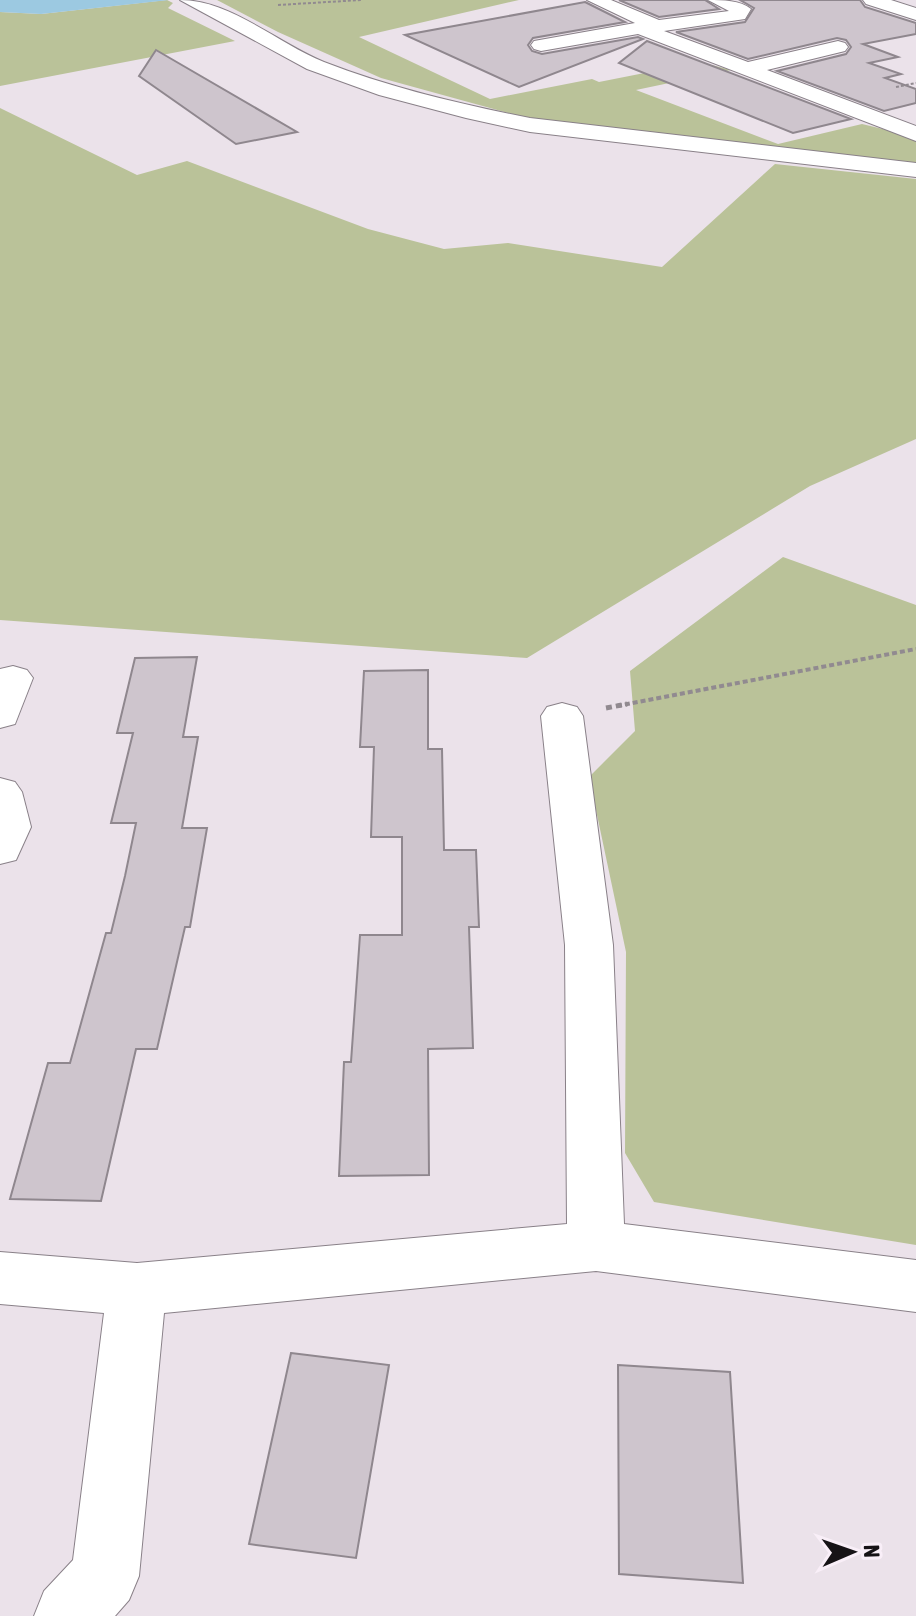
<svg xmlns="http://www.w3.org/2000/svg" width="916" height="1616" viewBox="0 0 916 1616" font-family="'Asap Condensed',sans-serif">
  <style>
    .green { fill: #bac299 }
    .water { fill: #9cc9e1 }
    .building { fill: #cec5cd; stroke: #8f878e; stroke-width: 2 }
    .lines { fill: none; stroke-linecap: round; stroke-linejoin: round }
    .minor-casing { stroke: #898088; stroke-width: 2 }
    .secondary-casing { stroke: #898088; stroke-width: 2 }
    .path-far2 { stroke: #918a90; stroke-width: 2; stroke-dasharray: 3 2; stroke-linecap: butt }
    .path-far1 { stroke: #918a90; stroke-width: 4; stroke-dasharray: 5 3; stroke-linecap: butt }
    .path { stroke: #918a90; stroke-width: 5; stroke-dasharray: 6 4; stroke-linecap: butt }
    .minor { fill: #fff; fill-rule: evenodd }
    .secondary { fill: #fff; fill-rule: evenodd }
  </style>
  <rect width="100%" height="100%" fill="#ebe2ea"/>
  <!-- green -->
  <g class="green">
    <path d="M167 0 173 3 168 8 235 41 0 86V12L41 14Z"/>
    <path d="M217 0H519L359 37 490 99 592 79 599 82 700 62 731 70 636 90 778 144 862 124 916 137V163L523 117 381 78 278 32Z"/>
    <path d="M0 108 137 175 187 161 368 229 444 249 508 243 662 267 775 164 916 179V439L810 486 527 658 0 620Z"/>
    <path d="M783 557 916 605V1245L654 1202 625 1153 626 952 589 777 635 731 630 671Z"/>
  </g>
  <!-- water -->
  <path class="water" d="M0 0H169L41 14 0 12Z"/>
  <!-- building -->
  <g class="building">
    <path d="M619 0H705L719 9 659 17Z"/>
    <path d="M740 0H860L865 7 916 23V34L863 44 898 57 869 63 901 74 885 78 916 89V103L884 111 777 71 846 54 851 47 846 40 837 38 748 59 676 32 745 22 754 8Z"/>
    <path d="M585 2 625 22 533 38 528 45 532 51 542 54 638 37 643 39 519 87 405 35Z"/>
    <path d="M647 41 851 119 793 133 619 63Z"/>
    <path d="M156 50 297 132 236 144 139 76Z"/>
    <path d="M197 657 183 737H198L182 828H207L190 927H185L157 1049H136L101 1201 10 1199 48 1063H70L106 933H111L125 876 136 823H111L133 733H117L135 658Z"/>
    <path d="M428 670V749H442L444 850H476L479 927H469L473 1048 428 1049 429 1175 339 1176 344 1062H351L360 935H402V837H371L374 747H360L364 671Z"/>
    <path d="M291 1353 389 1365 356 1558 249 1544Z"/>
    <path d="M618 1365 730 1372 743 1583 619 1574Z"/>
  </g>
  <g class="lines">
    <defs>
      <g id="minor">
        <path d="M587 0H611L659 20 729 11 708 0C723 0 740 0 751 9L745 19 664 31 748 62 838 41 845 43 848 47 845 51 767 70 916 126V141L638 34 541 51 534 49 531 45 534 41 635 23Z"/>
        <path d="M863 0H891L916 8V20L866 4Z"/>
        <path d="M13 666 27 670 33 678 15 724 0 728V669Z"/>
        <path d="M562 703 577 707 583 716 613 945 624 1224 916 1260V1312L596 1271 164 1313 139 1576 129 1600 115 1616H34L44 1591 73 1560 104 1313 0 1304V1252L137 1263 567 1224 565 945 541 716 547 707Z"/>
        <path d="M0 778 15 782 22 792 31 827 16 860 0 864Z"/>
      </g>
      <path id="secondary" d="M180 0C231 0 277 43 324 62 391 88 460 104 530 118L916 163V177L530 132 466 118 379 95 307 69Z"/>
    </defs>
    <!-- minor casing -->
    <use href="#minor" class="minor-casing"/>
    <!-- secondary casing -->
    <use href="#secondary" class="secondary-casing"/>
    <!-- path-far2 -->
    <g class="path-far2">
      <path d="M278 5 361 0"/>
      <path d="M896 87 916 83"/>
    </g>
    <!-- path-far1 -->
    <path class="path-far1" d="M617 706 916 649"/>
    <!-- path -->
    <path class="path" d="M606 708 627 704"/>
    <!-- minor -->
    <use href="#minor" class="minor"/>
    <!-- secondary -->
    <use href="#secondary" class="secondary"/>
  </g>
  <!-- north arrow -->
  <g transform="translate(852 1552) rotate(88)" stroke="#f9eff8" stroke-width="6" paint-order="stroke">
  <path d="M0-6L14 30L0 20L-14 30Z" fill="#161316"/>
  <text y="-12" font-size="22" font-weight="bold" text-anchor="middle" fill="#161316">N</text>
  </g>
</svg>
